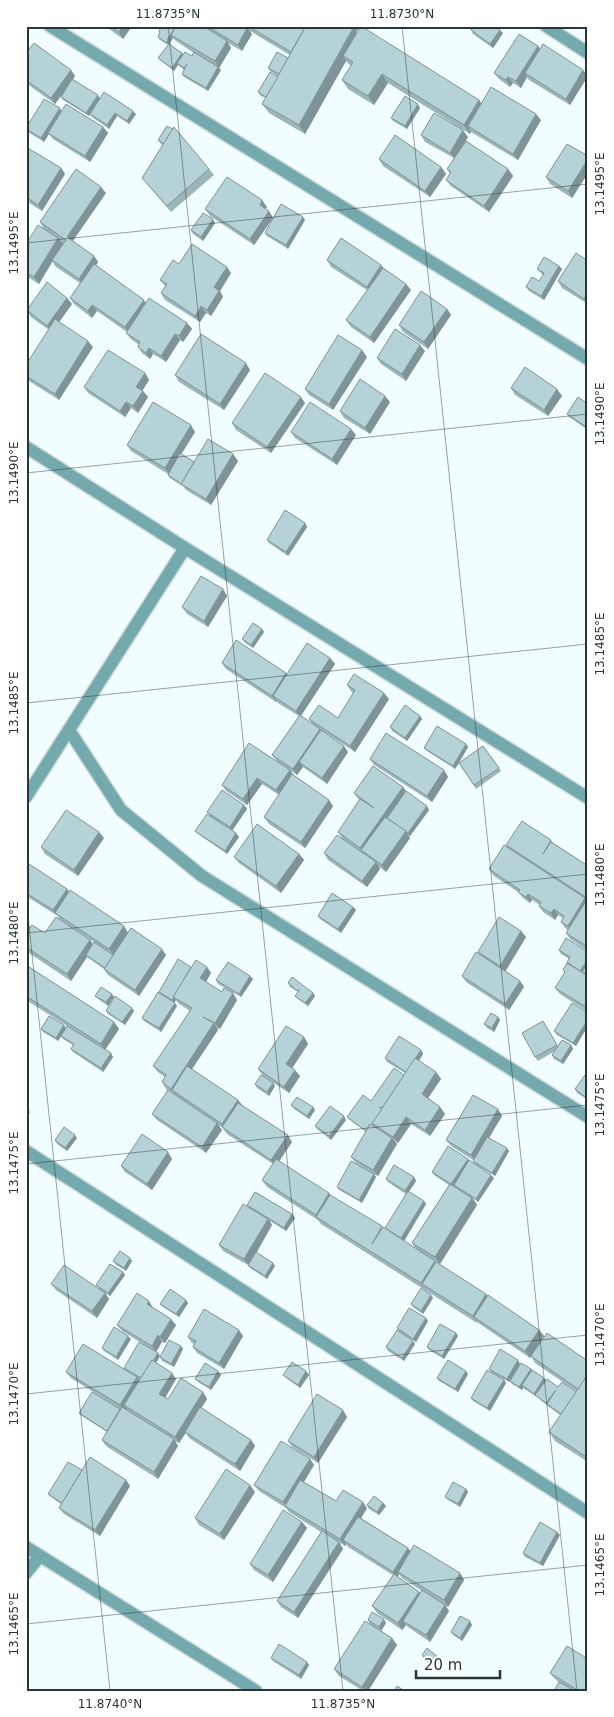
<svg xmlns="http://www.w3.org/2000/svg" width="614" height="1717" viewBox="0 0 614 1717" font-family="'DejaVu Sans',sans-serif">
  <style>
    .lines { fill: none; stroke-linecap: round; stroke-linejoin: round }
    .minor-casing { stroke: #cdd9da; stroke-width: 15 }
    .minor { stroke: #74a9ae; stroke-width: 12 }
    .wall { fill: #9cb5b8; fill-rule: evenodd }
    .shaded-wall { fill: #7f9496 }
    .building { fill: #b5d3d6; stroke: #7f9496 }
    .ticks { fill: none; stroke: #293536; stroke-width: 1; stroke-opacity: 0.45 }
    .neatline { fill: none; stroke: #293536; stroke-width: 2 }
    .ticks-label { font-size: 12px; text-anchor: middle; fill: #293536 }
  </style>
  <rect width="100%" height="100%" fill="#f1fdfe"/>
  <g class="lines">
    <defs>
      <g id="minor">
        <path d="M50 26 588 359"/>
        <path d="M546 26 588 53"/>
        <path d="M26 447 185 548 588 798"/>
        <path d="M69 730 121 810 202 876 588 1117"/>
        <path d="M26 797 185 548"/>
        <path d="M26 1151 588 1513"/>
        <path d="M26 1547 256 1691"/>
        <path d="M26 1573 40 1556"/>
      </g>
    </defs>
    <!-- minor casing -->
    <use href="#minor" class="minor-casing"/>
    <!-- minor -->
    <use href="#minor" class="minor"/>
  </g>
  <!-- wall -->
  <g class="wall">
    <path d="M105 26H132L123 39Z"/>
    <path d="M162 26H356L358 29 356 32 357 34 479 100 481 103 541 120 518 160 471 132 470 134 388 83 374 105 348 89 342 80 351 66 346 61 305 134 269 113 262 104 266 98 261 96 258 92 278 76 270 71 268 68 288 58 290 55 250 31 252 34 242 51 228 43 231 48 219 68 221 70 208 91 184 77 182 74 184 70 178 65 174 71 161 61 158 58 168 45 160 40 158 37 160 33 159 31ZM173 38 176 41 194 53 192 56 183 55 170 44Z"/>
    <path d="M471 30 503 33 493 48 473 34Z"/>
    <path d="M540 49 588 76 570 105 529 80 527 77 521 88 513 83 510 87 499 79 494 73Z"/>
    <path d="M26 53 71 70 75 76 73 79 100 98 136 114 129 124 117 116 109 129 92 117 90 114 89 116 63 100 61 97 63 93 55 104 26 83Z"/>
    <path d="M420 108 407 129 393 121 391 118Z"/>
    <path d="M62 111 103 127 108 133 90 162 53 139 49 134 44 142 28 132 26 130Z"/>
    <path d="M421 135 468 137 462 146 508 169 513 176 489 212 451 186 446 180 450 174 447 169 454 158 425 142Z"/>
    <path d="M158 140 209 169 214 175 171 212 147 184 142 178 163 145 161 144Z"/>
    <path d="M26 147 61 168 65 174 42 211 26 201Z"/>
    <path d="M588 156V173L572 198 550 184 546 177Z"/>
    <path d="M379 159 441 167 446 174 430 197 383 166Z"/>
    <path d="M106 193 73 241 94 256 98 262 96 265 146 303 187 323 192 329 183 342 180 340 166 362 153 354 150 359 142 353 138 347 139 345 131 339 126 333 127 332 97 311 92 318 74 304 70 298 80 283 56 267 52 261 39 284 26 276V244L44 229 40 222Z"/>
    <path d="M267 207 265 209 269 211 273 218 254 245 210 216 205 209Z"/>
    <path d="M305 220 288 249 267 236 265 233Z"/>
    <path d="M215 223 203 241 193 234 191 230Z"/>
    <path d="M327 260 384 268 411 290 374 343 351 327 346 320 367 290 331 267Z"/>
    <path d="M588 261V304L562 288 558 281Z"/>
    <path d="M179 264 231 273 220 291 223 297 211 316 206 313 200 322 165 300 161 293 165 286 160 280Z"/>
    <path d="M559 266 562 269 544 300 529 291 526 287 539 281 543 275 537 269Z"/>
    <path d="M67 298 72 304 59 322 93 347 59 400 26 379V365L49 330 31 317 27 310Z"/>
    <path d="M447 309 451 315 428 349 403 332 399 325Z"/>
    <path d="M425 351 406 381 381 364 377 358Z"/>
    <path d="M367 357 333 410 309 395 305 389Z"/>
    <path d="M250 370 224 410 179 382 175 375Z"/>
    <path d="M145 373 149 380 142 390 148 397 138 413 131 408 125 417 88 393 84 387Z"/>
    <path d="M511 388 562 396 548 416 515 395Z"/>
    <path d="M390 402 370 434 344 418 340 411Z"/>
    <path d="M305 403 271 453 236 430 232 423Z"/>
    <path d="M588 404V430L569 417 567 414Z"/>
    <path d="M195 432 181 454 194 462 233 454 238 461 211 505 186 490 184 487 170 478 168 475V474L131 451 127 445Z"/>
    <path d="M291 432 356 435 337 465 295 438Z"/>
    <path d="M305 523 307 527 288 556 269 543 267 540Z"/>
    <path d="M223 589 227 596 208 627 187 614 182 607Z"/>
    <path d="M262 629 264 632 253 648 245 643 242 639Z"/>
    <path d="M330 658 335 664 301 716 312 723 309 719 338 718 353 693 351 691 347 685 389 699 355 752 323 731 348 752 327 784 303 767 297 775 291 771 294 776 333 806 305 848 269 824 264 817 279 795 262 784 247 805 226 791 222 785 277 761 272 755 299 716 278 703 277 701 276 702 226 669 222 663 286 673 287 674Z"/>
    <path d="M420 716 422 719 407 741 392 731 390 727Z"/>
    <path d="M466 744 468 747 459 763 483 746 501 771 476 789 459 763 455 769 427 751 424 748Z"/>
    <path d="M370 759 444 770 448 777 432 802 374 765Z"/>
    <path d="M403 787 406 791 429 810 410 836 408 835 410 838 386 872 378 866 380 869 367 887 328 860 324 853 342 838 338 832 359 800 354 793Z"/>
    <path d="M244 805 247 809 232 830 236 833 239 837 227 854 198 834 195 831 210 815 207 812Z"/>
    <path d="M104 838 78 876 45 854 41 847Z"/>
    <path d="M551 840 552 842 588 866V951L570 939 566 933 568 930 565 928 561 922 563 918 558 915 555 920 543 912 539 906 540 905 532 900 530 903 523 898 518 892 494 876 489 869 508 848 506 845Z"/>
    <path d="M299 854 304 860 281 893 239 863 234 857Z"/>
    <path d="M26 862 67 889 69 892 124 926 128 933 166 955 139 996 108 975 104 969 87 957 71 981 26 951V922L30 928 45 933 90 940 93 944 94 942 59 919 58 916 26 896Z"/>
    <path d="M353 907 356 910 341 933 320 919 318 916Z"/>
    <path d="M521 931 526 937 505 971 520 981 524 987 509 1010 466 982 462 976 481 955 478 952Z"/>
    <path d="M559 950 588 952V1012L560 994 555 988 565 973 563 970 569 959 561 954Z"/>
    <path d="M26 965 114 1022 119 1029 105 1050 113 1057 103 1072 73 1052 71 1049 73 1045 63 1039 61 1036 58 1041 43 1032 41 1029 66 1028 75 1031 26 1000Z"/>
    <path d="M191 967H207L211 973 206 982 222 992 233 993 237 1000 220 1029 217 1028 218 1030 192 1069 292 1142 279 1161 330 1195 386 1230 406 1194 388 1182 386 1179 414 1177 416 1181 409 1192 426 1204 404 1241 539 1330 544 1336 530 1358 477 1322V1323L321 1224 318 1220 267 1187 262 1180 273 1164 227 1134 222 1127 218 1125 222 1130 206 1153 157 1120 152 1114 174 1094 166 1089 162 1082 165 1077 158 1072 153 1066 190 1011 178 1003 176 1000 174 1003 177 1006 161 1032 144 1021 142 1018 160 994 159 992Z"/>
    <path d="M253 979 241 997 218 984 216 980Z"/>
    <path d="M288 983 313 993 315 996 308 1006 298 999 295 996 298 992 290 987Z"/>
    <path d="M95 996 114 997 108 1006 98 999Z"/>
    <path d="M106 1011H134L125 1025 108 1014Z"/>
    <path d="M588 1013 576 1046 557 1035 554 1031Z"/>
    <path d="M498 1017 500 1020 494 1032 487 1028 484 1024Z"/>
    <path d="M543 1021 558 1046 571 1045 573 1049 563 1064 554 1059 552 1055 555 1051 538 1061 535 1057Z"/>
    <path d="M304 1037 308 1044 292 1068 300 1076 289 1093 263 1076 258 1069Z"/>
    <path d="M421 1050 423 1054 419 1061 436 1072 441 1079 428 1098 440 1107 445 1114 430 1136 411 1124 398 1143 395 1141 397 1144 378 1176 374 1174 376 1177 362 1203 339 1190 337 1187 372 1173 356 1163 351 1157 366 1132 350 1120 347 1117 371 1101 405 1073 387 1062 385 1058Z"/>
    <path d="M588 1076V1100L577 1093 575 1089Z"/>
    <path d="M273 1083 275 1086 269 1096 257 1088 255 1084Z"/>
    <path d="M291 1105 313 1107 315 1110 309 1119 294 1109Z"/>
    <path d="M502 1116 489 1138 509 1151 495 1176 475 1164 473 1161V1160L451 1146 446 1140Z"/>
    <path d="M346 1120 331 1140 317 1129 315 1126Z"/>
    <path d="M77 1138 67 1151 57 1144 55 1140Z"/>
    <path d="M172 1159 152 1190 125 1172 121 1166Z"/>
    <path d="M468 1159 469 1160 494 1178 478 1202 473 1198 477 1205 440 1264 416 1249 412 1243 449 1185 434 1175 432 1172Z"/>
    <path d="M248 1207 292 1214 295 1218 286 1231 270 1221 272 1225 256 1253 273 1263 275 1266 267 1279 250 1268 248 1265 223 1251 219 1245Z"/>
    <path d="M113 1261H132L126 1271 116 1265Z"/>
    <path d="M123 1272 125 1275 110 1296 105 1293 109 1299 97 1318 56 1290 51 1284 99 1288 96 1285Z"/>
    <path d="M433 1298 423 1314 413 1307 411 1304Z"/>
    <path d="M186 1300 188 1303 179 1317 163 1307 160 1304Z"/>
    <path d="M153 1308 176 1325 165 1343 162 1342 156 1352 122 1331 117 1325Z"/>
    <path d="M428 1321 416 1342 399 1332 415 1344 404 1361 388 1351 386 1347 399 1331 397 1328Z"/>
    <path d="M456 1333 458 1336 444 1359 429 1350 427 1347Z"/>
    <path d="M243 1336 224 1369 197 1353 193 1347 194 1344 192 1343 188 1337Z"/>
    <path d="M131 1339 118 1360 104 1351 102 1348Z"/>
    <path d="M181 1346 183 1349 174 1367 162 1361 160 1357Z"/>
    <path d="M158 1353 160 1356 156 1363 176 1379 165 1397 168 1399 203 1392 207 1399 201 1408 251 1440 255 1446 240 1471 189 1438 186 1433 179 1443 175 1441 178 1446 158 1479 106 1446 102 1440 107 1432 82 1416 79 1413 120 1409 71 1378 66 1372 124 1369Z"/>
    <path d="M531 1356 588 1361V1462L555 1441 549 1432 560 1415 549 1407 537 1397 523 1388 522 1390 512 1384 510 1381 509 1382 492 1373 504 1380 506 1383 490 1411 473 1401 471 1398 491 1372 489 1369 520 1364 511 1379 531 1369 544 1378 546 1380 558 1387 576 1392V1391L535 1363Z"/>
    <path d="M218 1371 221 1375 211 1390 198 1382 195 1379Z"/>
    <path d="M306 1371 309 1375 300 1388 286 1378 283 1375Z"/>
    <path d="M468 1374 458 1392 439 1381 437 1378Z"/>
    <path d="M347 1417 318 1463 292 1447 288 1441Z"/>
    <path d="M310 1459 314 1465 304 1482 336 1501 367 1508 361 1518 408 1548 410 1551 460 1573 464 1580 448 1607 433 1597 445 1605 449 1611 430 1642 408 1627 406 1625 402 1630 377 1613 372 1606 393 1575 348 1547 346 1544 345 1546 337 1541 339 1542 343 1549 298 1618 281 1607 277 1601 321 1532 289 1512 286 1508 259 1491 254 1485ZM399 1574 402 1578 422 1591 420 1594 419 1592 398 1577Z"/>
    <path d="M82 1470 126 1480 130 1486 100 1536 64 1514 59 1508 61 1504 51 1497 48 1494Z"/>
    <path d="M466 1489 468 1492 460 1507 448 1500 445 1497Z"/>
    <path d="M255 1492 224 1540 199 1525 195 1518Z"/>
    <path d="M383 1503 386 1506 379 1515 369 1509 367 1505Z"/>
    <path d="M302 1522 307 1528 273 1582 254 1570 250 1564Z"/>
    <path d="M560 1535 543 1566 525 1557 523 1553Z"/>
    <path d="M368 1620 386 1623 381 1631 370 1624Z"/>
    <path d="M472 1625 462 1641 453 1635 451 1632Z"/>
    <path d="M392 1638 397 1645 368 1691H363L339 1676 334 1669Z"/>
    <path d="M422 1655 438 1657 441 1660 435 1667 424 1659Z"/>
    <path d="M271 1658 307 1662 309 1665 301 1679 273 1661Z"/>
    <path d="M550 1673 588 1691H554L559 1682 555 1679Z"/>
  </g>
  <!-- shaded-wall -->
  <g class="shaded-wall">
    <path d="M123 26H132L123 39 119 32Z"/>
    <path d="M176 26 171 35 173 38 170 42 169 46 167 43 168 38Z"/>
    <path d="M355 26H356L358 29 356 32 359 37 343 56 346 61 305 134 299 125Z"/>
    <path d="M247 28 252 34 242 51 238 45Z"/>
    <path d="M500 30 503 33 493 48 490 44Z"/>
    <path d="M227 41 231 48 219 68 215 61Z"/>
    <path d="M538 46 543 52 525 73 527 77 521 88 516 81Z"/>
    <path d="M182 53 185 57 177 63 178 65 174 71 172 68Z"/>
    <path d="M218 67 221 70 208 91 206 88Z"/>
    <path d="M71 70 75 76 55 104 51 98Z"/>
    <path d="M583 70 588 76 570 105 566 99Z"/>
    <path d="M382 74 388 83 374 105 368 96Z"/>
    <path d="M508 77 513 83 510 87 506 80Z"/>
    <path d="M98 95 100 99 89 116 86 113Z"/>
    <path d="M479 100 485 109 468 126 471 132 470 134 464 125Z"/>
    <path d="M418 104 420 108 407 129 405 126Z"/>
    <path d="M60 108 62 112 44 142 41 138Z"/>
    <path d="M133 111 136 114 129 124 127 121Z"/>
    <path d="M115 113 117 116 109 129 107 125Z"/>
    <path d="M536 114 541 120 518 160 513 154Z"/>
    <path d="M103 127 108 133 90 162 85 156Z"/>
    <path d="M463 130 468 137 455 159 450 153Z"/>
    <path d="M588 159V173L572 198 568 191Z"/>
    <path d="M441 167 446 174 430 197 425 191Z"/>
    <path d="M61 168 65 174 42 211 38 205Z"/>
    <path d="M508 169 513 176 489 212 484 206Z"/>
    <path d="M101 187 106 193 71 243 67 237Z"/>
    <path d="M262 200 267 207 264 211 260 205Z"/>
    <path d="M269 211 273 218 254 245 250 239Z"/>
    <path d="M303 217 305 220 288 249 286 245Z"/>
    <path d="M213 219 215 223 203 241 201 237Z"/>
    <path d="M58 238 63 244 39 284 34 277Z"/>
    <path d="M94 256 98 262 83 285 79 279Z"/>
    <path d="M381 265 386 271 371 293 367 287Z"/>
    <path d="M559 266 562 269 544 300 541 296Z"/>
    <path d="M227 267 231 273 220 291 223 297 211 316 207 310 214 287Z"/>
    <path d="M406 284 411 290 374 343 370 337Z"/>
    <path d="M588 293V304L584 299Z"/>
    <path d="M67 298 72 304 52 332 47 326Z"/>
    <path d="M144 300 148 306 129 333 125 327Z"/>
    <path d="M92 305 97 311 92 318 88 311Z"/>
    <path d="M201 306 206 313 200 322 195 316Z"/>
    <path d="M447 309 451 315 428 349 424 342Z"/>
    <path d="M187 323 192 329 183 342 179 336Z"/>
    <path d="M175 334 180 340 166 362 161 356Z"/>
    <path d="M88 341 93 347 59 400 55 394Z"/>
    <path d="M420 345 425 351 406 381 402 374Z"/>
    <path d="M149 348 153 354 150 359 146 353Z"/>
    <path d="M362 350 367 357 333 410 329 404Z"/>
    <path d="M246 363 250 370 224 410 220 404Z"/>
    <path d="M145 373 149 380 141 393 136 387Z"/>
    <path d="M557 389 562 396 548 416 544 410Z"/>
    <path d="M143 391 148 397 138 413 133 406Z"/>
    <path d="M385 396 390 402 370 434 365 428Z"/>
    <path d="M301 397 305 403 271 453 267 447Z"/>
    <path d="M126 402 131 408 125 417 120 411Z"/>
    <path d="M191 425 195 432 169 474 165 468Z"/>
    <path d="M351 429 356 435 337 465 332 459Z"/>
    <path d="M233 454 238 461 211 505 206 499Z"/>
    <path d="M305 523 307 527 288 556 286 552Z"/>
    <path d="M223 589 227 596 208 627 204 621Z"/>
    <path d="M262 629 264 632 253 648 251 645Z"/>
    <path d="M330 658 335 664 300 717 296 711Z"/>
    <path d="M286 673 291 679 273 696 277 701 276 702 272 696Z"/>
    <path d="M384 693 389 699 355 752 350 746Z"/>
    <path d="M420 716 422 719 407 741 405 738Z"/>
    <path d="M320 729 324 735 299 762 303 767 297 775 293 769Z"/>
    <path d="M466 744 468 747 455 769 453 766Z"/>
    <path d="M344 746 348 752 327 784 322 778Z"/>
    <path d="M290 770 294 776 281 797 276 790Z"/>
    <path d="M444 770 448 777 432 802 427 796Z"/>
    <path d="M257 778 262 784 247 805 243 799Z"/>
    <path d="M403 787 407 793 362 850 360 848Z"/>
    <path d="M329 800 333 806 305 848 301 842Z"/>
    <path d="M244 805 247 809 232 831 230 827Z"/>
    <path d="M427 806 429 810 410 836 408 833Z"/>
    <path d="M406 831 410 838 386 872 382 865Z"/>
    <path d="M99 832 104 838 78 876 74 870Z"/>
    <path d="M236 833 239 837 227 854 225 851Z"/>
    <path d="M299 854 304 860 281 893 276 886Z"/>
    <path d="M376 862 380 869 367 887 362 881Z"/>
    <path d="M67 889 71 896 55 913 57 917 53 910Z"/>
    <path d="M528 894 532 900 530 903 526 897Z"/>
    <path d="M585 898 588 902 572 932 568 926Z"/>
    <path d="M353 907 356 910 341 933 338 929Z"/>
    <path d="M554 909 558 915 555 920 551 913Z"/>
    <path d="M27 923 31 929 26 937V924Z"/>
    <path d="M124 926 128 933 114 955 109 949Z"/>
    <path d="M521 931 526 937 505 972 500 966Z"/>
    <path d="M90 940 94 946 86 955 87 957 71 981 67 974Z"/>
    <path d="M162 949 166 955 139 996 135 990Z"/>
    <path d="M588 959V966L582 974 580 971Z"/>
    <path d="M207 967 211 973 204 985 200 978Z"/>
    <path d="M250 976 253 979 241 997 239 994Z"/>
    <path d="M520 981 524 987 509 1010 505 1004Z"/>
    <path d="M233 993 237 1000 220 1029 215 1023Z"/>
    <path d="M313 993 315 996 308 1006 305 1003Z"/>
    <path d="M112 994 114 997 108 1006 106 1002Z"/>
    <path d="M173 997 176 1000 174 1003 172 1000Z"/>
    <path d="M175 1003 177 1006 161 1032 159 1028Z"/>
    <path d="M132 1008 134 1011 125 1025 122 1022Z"/>
    <path d="M498 1017 500 1020 494 1032 492 1028Z"/>
    <path d="M588 1019V1026L576 1046 573 1043Z"/>
    <path d="M114 1022 119 1029 105 1050 101 1044Z"/>
    <path d="M214 1023 218 1030 176 1093 173 1091 171 1089Z"/>
    <path d="M64 1025 66 1029 58 1041 56 1038Z"/>
    <path d="M304 1037 308 1044 291 1070 286 1064Z"/>
    <path d="M571 1045 573 1049 563 1064 561 1061Z"/>
    <path d="M421 1050 423 1054 409 1076 407 1073Z"/>
    <path d="M111 1053 113 1057 103 1072 101 1068Z"/>
    <path d="M295 1070 300 1076 289 1093 284 1087Z"/>
    <path d="M436 1072 441 1079 426 1101 422 1094Z"/>
    <path d="M273 1083 275 1086 269 1096 267 1092Z"/>
    <path d="M238 1100 243 1106 226 1130 222 1124Z"/>
    <path d="M313 1107 315 1110 309 1119 307 1116Z"/>
    <path d="M440 1107 445 1114 430 1136 425 1130Z"/>
    <path d="M27 1109 30 1112 26 1117V1110Z"/>
    <path d="M498 1109 502 1116 475 1161 471 1155Z"/>
    <path d="M344 1116 346 1120 331 1140 329 1136Z"/>
    <path d="M406 1117 411 1124 398 1143 393 1137Z"/>
    <path d="M217 1123 222 1130 206 1153 202 1147Z"/>
    <path d="M75 1135 77 1138 67 1151 65 1148Z"/>
    <path d="M288 1135 292 1142 276 1166 271 1160Z"/>
    <path d="M392 1138 397 1144 378 1176 373 1170Z"/>
    <path d="M507 1148 509 1151 495 1176 492 1173Z"/>
    <path d="M168 1152 172 1159 152 1190 147 1184Z"/>
    <path d="M468 1159 470 1162 453 1188 451 1184Z"/>
    <path d="M374 1174 376 1177 362 1203 359 1200Z"/>
    <path d="M491 1175 494 1178 478 1202 476 1199Z"/>
    <path d="M414 1177 416 1181 407 1194 405 1191Z"/>
    <path d="M329 1193 334 1200 318 1219 316 1215Z"/>
    <path d="M472 1198 477 1205 440 1264 435 1257Z"/>
    <path d="M424 1201 426 1204 404 1241 401 1238Z"/>
    <path d="M292 1214 295 1218 286 1231 284 1228Z"/>
    <path d="M268 1219 272 1225 249 1266 244 1259Z"/>
    <path d="M130 1258 132 1261 126 1271 124 1268Z"/>
    <path d="M435 1261 439 1268 422 1284 425 1290 421 1283Z"/>
    <path d="M273 1263 275 1266 267 1279 265 1276Z"/>
    <path d="M123 1272 125 1275 110 1296 108 1293Z"/>
    <path d="M105 1293 109 1299 97 1318 92 1311Z"/>
    <path d="M486 1294 491 1301 474 1317 477 1323 473 1316Z"/>
    <path d="M431 1295 433 1298 423 1314 421 1311Z"/>
    <path d="M186 1300 188 1303 179 1317 176 1314Z"/>
    <path d="M149 1301 153 1308 147 1304Z"/>
    <path d="M426 1318 428 1321 416 1342 413 1339Z"/>
    <path d="M171 1319 176 1325 165 1343 160 1337Z"/>
    <path d="M239 1330 243 1336 224 1369 219 1363Z"/>
    <path d="M539 1330 544 1336 530 1358 525 1351Z"/>
    <path d="M456 1333 458 1336 444 1359 442 1356Z"/>
    <path d="M158 1335 162 1342 156 1352 152 1346Z"/>
    <path d="M128 1336 131 1339 118 1360 116 1357Z"/>
    <path d="M413 1341 415 1344 404 1361 402 1358Z"/>
    <path d="M181 1346 183 1349 174 1367 171 1364Z"/>
    <path d="M158 1353 160 1356 145 1383 143 1379Z"/>
    <path d="M518 1360 520 1364 509 1382 507 1379Z"/>
    <path d="M531 1369 533 1373 522 1385 523 1388 522 1390 519 1387Z"/>
    <path d="M218 1371 221 1375 211 1390 209 1387Z"/>
    <path d="M306 1371 309 1375 300 1388 298 1385Z"/>
    <path d="M466 1371 468 1374 458 1392 455 1389Z"/>
    <path d="M172 1373 176 1379 164 1400 159 1394Z"/>
    <path d="M137 1377 142 1384 124 1405 127 1409 125 1412 120 1405Z"/>
    <path d="M544 1378 547 1381 535 1395 536 1397 534 1394Z"/>
    <path d="M504 1380 506 1383 490 1411 487 1408Z"/>
    <path d="M203 1392 207 1399 179 1443 175 1437Z"/>
    <path d="M343 1410 347 1417 318 1463 314 1457Z"/>
    <path d="M174 1439 178 1446 158 1479 154 1472Z"/>
    <path d="M251 1440 255 1446 240 1471 235 1464Z"/>
    <path d="M310 1459 314 1465 288 1508 283 1502Z"/>
    <path d="M126 1480 130 1486 100 1536 95 1530Z"/>
    <path d="M250 1485 255 1492 224 1540 220 1534Z"/>
    <path d="M466 1489 468 1492 460 1507 458 1504Z"/>
    <path d="M363 1502 367 1508 347 1542 343 1540 346 1544 345 1546 340 1539Z"/>
    <path d="M383 1503 386 1506 379 1515 377 1512Z"/>
    <path d="M302 1522 307 1528 273 1582 268 1575Z"/>
    <path d="M557 1532 560 1535 543 1566 540 1563Z"/>
    <path d="M339 1542 343 1549 298 1618 294 1612Z"/>
    <path d="M408 1548 412 1554 398 1572 399 1574 397 1578 393 1572Z"/>
    <path d="M460 1573 464 1580 448 1607 444 1600Z"/>
    <path d="M419 1592 423 1598 403 1621 406 1625 402 1630 398 1623Z"/>
    <path d="M445 1605 449 1611 430 1642 426 1635Z"/>
    <path d="M384 1619 386 1623 381 1631 379 1627Z"/>
    <path d="M470 1621 472 1625 462 1641 460 1638Z"/>
    <path d="M392 1638 397 1645 368 1691H365L362 1687Z"/>
    <path d="M438 1657 441 1660 435 1667 433 1664Z"/>
    <path d="M307 1662 309 1665 301 1679 299 1675Z"/>
  </g>
  <!-- building -->
  <g class="building">
    <path d="M110 26H123L119 32Z"/>
    <path d="M162 26H176L168 38 167 43 158 37 160 32 159 31Z"/>
    <path d="M176 26H203L227 41 215 61 171 35Z"/>
    <path d="M207 26H245L247 28 238 45Z"/>
    <path d="M248 26H306L291 52Z"/>
    <path d="M306 26H349L353 28 299 125 262 104Z"/>
    <path d="M361 26 479 100 464 125 382 74 368 96 342 80 353 62 343 56Z"/>
    <path d="M473 26H496L500 30 490 44 471 30Z"/>
    <path d="M519 34 538 46 516 81 508 77 506 80 494 73Z"/>
    <path d="M34 43 71 70 51 98 26 80V53Z"/>
    <path d="M169 44 182 53 172 68 158 58Z"/>
    <path d="M543 44 583 70 566 99 525 73Z"/>
    <path d="M185 52 192 56 194 52 218 67 206 88 182 74 187 64 184 68 177 63Z"/>
    <path d="M277 52 288 58 279 74 268 68Z"/>
    <path d="M270 72 278 77 266 97 258 92Z"/>
    <path d="M72 79 98 95 86 113 61 97Z"/>
    <path d="M491 87 536 114 513 154 468 126Z"/>
    <path d="M104 92 133 111 127 121 115 113 107 125 90 114Z"/>
    <path d="M405 96 418 104 405 126 391 118Z"/>
    <path d="M44 99 60 108 41 138 26 129V128Z"/>
    <path d="M66 104 103 127 85 156 48 133Z"/>
    <path d="M434 113 463 130 450 153 421 135Z"/>
    <path d="M167 126 173 129 164 144 158 140Z"/>
    <path d="M174 127 209 169 167 206 142 178Z"/>
    <path d="M395 135 441 167 425 191 379 159Z"/>
    <path d="M466 141 508 169 484 206 446 180 451 172 447 169Z"/>
    <path d="M567 144 588 156V159L568 191 546 177Z"/>
    <path d="M26 147 61 168 38 205 26 197Z"/>
    <path d="M76 169 101 187 67 237 94 256 79 279 52 260 66 240 40 222Z"/>
    <path d="M227 177 262 200 260 205 269 211 250 239 205 209Z"/>
    <path d="M281 204 303 217 286 245 265 233Z"/>
    <path d="M203 213 213 219 201 237 191 230Z"/>
    <path d="M38 225 58 238 34 277 26 272V244Z"/>
    <path d="M341 238 381 265 367 287 327 260Z"/>
    <path d="M192 244 227 267 214 287 219 291 207 310 201 306 195 316 161 293 167 284 160 280 173 260 179 264Z"/>
    <path d="M576 253 588 261V293L584 299 558 281Z"/>
    <path d="M544 257 559 266 541 296 526 287 532 277 539 281 544 273 537 269Z"/>
    <path d="M94 264 144 300 125 327 92 305 88 311 70 298Z"/>
    <path d="M383 268 406 284 370 337 346 320Z"/>
    <path d="M47 282 67 298 47 326 27 310Z"/>
    <path d="M421 291 447 309 424 342 399 325Z"/>
    <path d="M149 298 187 323 179 336 175 334 161 356 149 348 146 353 138 347 140 342 126 333Z"/>
    <path d="M55 319 88 341 55 394 26 376V365Z"/>
    <path d="M395 329 420 345 402 374 377 358Z"/>
    <path d="M201 334 246 363 220 404 175 375Z"/>
    <path d="M338 335 362 350 329 404 305 389Z"/>
    <path d="M108 350 145 373 136 387 143 391 133 406 126 402 120 411 84 387Z"/>
    <path d="M525 367 557 389 544 410 511 388Z"/>
    <path d="M265 373 301 397 267 447 232 423Z"/>
    <path d="M360 379 385 396 365 428 340 411Z"/>
    <path d="M578 397 588 404V428L567 414Z"/>
    <path d="M153 402 191 425 165 468 127 445Z"/>
    <path d="M310 402 351 429 332 459 291 432Z"/>
    <path d="M208 439 233 454 206 499 181 484Z"/>
    <path d="M180 453 194 462 181 484 168 475Z"/>
    <path d="M285 510 305 523 286 552 267 540Z"/>
    <path d="M201 576 223 589 204 621 182 607Z"/>
    <path d="M253 623 262 629 251 645 242 639Z"/>
    <path d="M236 640 286 673 272 696 222 663Z"/>
    <path d="M307 643 330 658 296 711 273 696Z"/>
    <path d="M354 674 384 693 350 746 309 719 319 705 338 718 355 690 347 685Z"/>
    <path d="M405 705 420 716 405 738 390 727Z"/>
    <path d="M300 715 320 729 293 769 272 755Z"/>
    <path d="M437 726 466 744 453 766 424 748Z"/>
    <path d="M321 730 344 746 322 778 299 762Z"/>
    <path d="M386 733 444 770 427 796 370 759Z"/>
    <path d="M249 743 290 770 276 790 257 778 243 799 222 785Z"/>
    <path d="M483 746 499 768 474 785 459 763Z"/>
    <path d="M373 766 403 787 360 848 338 832 360 799 374 808 354 793Z"/>
    <path d="M292 774 329 800 301 842 264 817Z"/>
    <path d="M222 790 244 805 230 827 207 812Z"/>
    <path d="M406 791 427 806 408 833 387 818Z"/>
    <path d="M66 810 99 832 74 870 41 847Z"/>
    <path d="M207 814 236 833 225 851 195 831Z"/>
    <path d="M385 817 406 831 382 865 361 850Z"/>
    <path d="M522 821 551 840 543 854 551 842 588 866V895L586 897 506 845Z"/>
    <path d="M257 824 299 854 276 886 234 857Z"/>
    <path d="M337 835 376 862 362 881 324 853Z"/>
    <path d="M504 845 585 898 568 926 561 922 564 916 554 909 551 913 539 906 541 902 528 894 526 897 518 892 520 890 489 869Z"/>
    <path d="M26 862 67 889 53 910 26 893Z"/>
    <path d="M70 890 124 926 109 949 55 913Z"/>
    <path d="M332 893 353 907 338 929 318 916Z"/>
    <path d="M586 901 588 902V947L566 933Z"/>
    <path d="M56 917 90 940 67 974 26 947V933L32 925 45 933Z"/>
    <path d="M499 917 521 931 500 966 478 952Z"/>
    <path d="M131 928 162 949 135 990 104 969Z"/>
    <path d="M566 938 588 952V959L580 971 567 962 570 957 559 950Z"/>
    <path d="M94 942 113 955 105 968 86 955Z"/>
    <path d="M476 952 520 981 505 1004 462 976Z"/>
    <path d="M178 959 191 967 172 1000 159 992Z"/>
    <path d="M196 960 207 967 200 978 222 992 224 988 233 993 215 1023 203 1017 214 1023 171 1089 162 1082 166 1075 153 1066 192 1008 173 997Z"/>
    <path d="M228 962 250 976 239 994 216 980Z"/>
    <path d="M567 963 588 976V1008L555 988 565 972 563 970Z"/>
    <path d="M588 963V976L582 972Z"/>
    <path d="M26 965 114 1022 101 1044 26 996Z"/>
    <path d="M292 977 313 993 305 1003 295 996 300 989 298 991 288 983Z"/>
    <path d="M101 987 112 994 106 1002 95 996Z"/>
    <path d="M158 992 175 1003 159 1028 142 1018Z"/>
    <path d="M115 996 132 1008 122 1022 106 1011Z"/>
    <path d="M572 1003 588 1013V1019L573 1043 554 1031Z"/>
    <path d="M491 1013 498 1017 492 1028 484 1024Z"/>
    <path d="M49 1016 64 1025 56 1038 41 1029Z"/>
    <path d="M543 1021 557 1045 535 1057 522 1033Z"/>
    <path d="M67 1026 111 1053 101 1068 71 1049 74 1044 61 1036Z"/>
    <path d="M286 1026 304 1037 286 1064 295 1070 284 1087 258 1069Z"/>
    <path d="M399 1036 421 1050 406 1072 385 1058Z"/>
    <path d="M562 1040 571 1045 561 1061 552 1055Z"/>
    <path d="M415 1058 436 1072 422 1094 440 1107 425 1130 406 1117 393 1137 372 1123Z"/>
    <path d="M187 1066 238 1100 222 1124 172 1090Z"/>
    <path d="M394 1068 404 1075 382 1108 379 1107 382 1109 372 1123 374 1125 373 1126 370 1124 366 1131 347 1117 363 1095 371 1101Z"/>
    <path d="M261 1075 273 1083 267 1092 255 1084Z"/>
    <path d="M585 1075 588 1076V1099L575 1089Z"/>
    <path d="M168 1090 217 1123 202 1147 152 1114Z"/>
    <path d="M473 1095 498 1109 471 1155 446 1140Z"/>
    <path d="M297 1097 313 1107 307 1116 291 1105Z"/>
    <path d="M238 1103 288 1135 271 1160 222 1127Z"/>
    <path d="M330 1106 344 1116 329 1136 315 1126Z"/>
    <path d="M370 1124 392 1138 373 1170 351 1157Z"/>
    <path d="M64 1127 75 1135 65 1148 55 1140Z"/>
    <path d="M142 1134 168 1152 147 1184 121 1166Z"/>
    <path d="M487 1137 507 1148 492 1173 473 1161Z"/>
    <path d="M448 1146 468 1159 451 1184 432 1172Z"/>
    <path d="M276 1159 329 1193 316 1215 262 1180Z"/>
    <path d="M469 1160 491 1175 476 1199 454 1185Z"/>
    <path d="M351 1161 374 1174 359 1200 337 1187Z"/>
    <path d="M394 1165 414 1177 405 1191 386 1179Z"/>
    <path d="M450 1184 472 1198 435 1257 412 1243Z"/>
    <path d="M408 1191 424 1201 401 1238 385 1228Z"/>
    <path d="M255 1192 292 1214 284 1228 247 1205Z"/>
    <path d="M330 1195 382 1226 372 1244 383 1227 435 1261 421 1283 316 1217Z"/>
    <path d="M243 1204 268 1219 244 1259 219 1245Z"/>
    <path d="M120 1251 130 1258 124 1268 113 1261Z"/>
    <path d="M256 1252 273 1263 265 1276 248 1265Z"/>
    <path d="M436 1262 486 1294 473 1316 422 1284Z"/>
    <path d="M110 1264 123 1272 108 1293 96 1285Z"/>
    <path d="M64 1265 105 1293 92 1311 51 1284Z"/>
    <path d="M421 1288 431 1295 421 1311 411 1304Z"/>
    <path d="M170 1289 186 1300 176 1314 160 1304Z"/>
    <path d="M137 1293 149 1301 147 1304 171 1319 160 1337 158 1335 152 1346 117 1325Z"/>
    <path d="M488 1295 539 1330 525 1351 474 1317Z"/>
    <path d="M409 1308 426 1318 413 1339 397 1328Z"/>
    <path d="M204 1309 239 1330 219 1363 193 1347 196 1341 188 1337Z"/>
    <path d="M440 1324 456 1333 442 1356 427 1347Z"/>
    <path d="M114 1327 128 1336 116 1357 102 1348Z"/>
    <path d="M397 1330 413 1341 402 1358 386 1347Z"/>
    <path d="M547 1333 588 1361V1374L578 1389 531 1356Z"/>
    <path d="M169 1340 181 1346 171 1364 160 1357Z"/>
    <path d="M139 1342 158 1353 153 1361 152 1360 141 1378 124 1368Z"/>
    <path d="M83 1344 137 1377 120 1405 66 1372Z"/>
    <path d="M500 1349 518 1360 507 1379 489 1369Z"/>
    <path d="M152 1360 172 1373 159 1394 168 1399 181 1378 203 1392 175 1437 124 1405Z"/>
    <path d="M448 1360 466 1371 455 1389 437 1378Z"/>
    <path d="M292 1362 306 1371 298 1385 283 1375Z"/>
    <path d="M205 1363 218 1371 209 1387 195 1379Z"/>
    <path d="M521 1363 531 1369 519 1387 510 1381Z"/>
    <path d="M487 1370 504 1380 487 1408 471 1398Z"/>
    <path d="M532 1370 544 1378 534 1394 522 1385Z"/>
    <path d="M588 1374V1458L549 1432Z"/>
    <path d="M547 1379 558 1387 562 1382 576 1392 561 1414 547 1404 556 1390 546 1403 535 1395Z"/>
    <path d="M92 1392 120 1409 107 1431 79 1413Z"/>
    <path d="M317 1394 343 1410 314 1457 288 1441Z"/>
    <path d="M122 1407 174 1439 154 1472 102 1440Z"/>
    <path d="M200 1407 251 1440 235 1464 185 1432Z"/>
    <path d="M281 1441 310 1459 283 1502 254 1485Z"/>
    <path d="M90 1457 126 1480 95 1530 59 1508Z"/>
    <path d="M68 1462 82 1470 62 1503 48 1494Z"/>
    <path d="M226 1469 250 1485 220 1534 195 1518Z"/>
    <path d="M300 1480 336 1501 343 1490 363 1502 340 1539 285 1506Z"/>
    <path d="M453 1482 466 1489 458 1504 445 1497Z"/>
    <path d="M374 1496 383 1503 377 1512 367 1505Z"/>
    <path d="M283 1510 302 1522 268 1575 250 1564Z"/>
    <path d="M358 1517 408 1548 393 1572 343 1540Z"/>
    <path d="M540 1522 557 1532 540 1563 523 1553Z"/>
    <path d="M322 1531 339 1542 294 1612 277 1601Z"/>
    <path d="M414 1545 460 1573 444 1600 398 1572Z"/>
    <path d="M394 1574 419 1592 398 1623 372 1606Z"/>
    <path d="M422 1590 445 1605 426 1635 403 1621Z"/>
    <path d="M372 1612 384 1619 379 1627 368 1620Z"/>
    <path d="M460 1616 470 1621 460 1638 451 1632Z"/>
    <path d="M365 1621 392 1638 362 1687 334 1669Z"/>
    <path d="M279 1644 307 1662 299 1675 271 1658Z"/>
    <path d="M567 1646 588 1659V1691H579L550 1673Z"/>
    <path d="M427 1648 438 1657 433 1664 422 1655Z"/>
    <path d="M559 1682 575 1691H554Z"/>
    <path d="M397 1686 405 1691H394Z"/>
  </g>
  <!-- ticks -->
  <path class="ticks" d="M168 26 343 1691M402 26 577 1691M26 243 588 184M26 473 588 414M26 703 588 644M26 897 110 1691M26 933 588 874M26 1164 588 1105M26 1394 588 1335M26 1624 588 1565"/>
  <!-- border -->
  <rect width="614" height="1717" fill="none" stroke="#ffffff" stroke-width="55"/>
  <!-- scale -->
  <path d="M416 1670v8h84v-8" fill="none" stroke="#293536" stroke-width="2.5"/>
  <text x="424" y="1670" font-size="15" fill="#293536" stroke="#ffffff" stroke-width="4" paint-order="stroke">20 m</text>
  <rect x="28" y="28" width="558" height="1662" class="neatline"/>
  <g class="ticks-label">
    <text x="168" y="18">11.8735°N</text>
    <text x="402" y="18">11.8730°N</text>
    <text transform="translate(600 184) rotate(-90)" y="4">13.1495°E</text>
    <text transform="translate(14 243) rotate(-90)" y="4">13.1495°E</text>
    <text transform="translate(600 414) rotate(-90)" y="4">13.1490°E</text>
    <text transform="translate(14 473) rotate(-90)" y="4">13.1490°E</text>
    <text transform="translate(600 644) rotate(-90)" y="4">13.1485°E</text>
    <text transform="translate(14 703) rotate(-90)" y="4">13.1485°E</text>
    <text transform="translate(600 875) rotate(-90)" y="4">13.1480°E</text>
    <text transform="translate(14 933) rotate(-90)" y="4">13.1480°E</text>
    <text transform="translate(600 1105) rotate(-90)" y="4">13.1475°E</text>
    <text transform="translate(14 1163) rotate(-90)" y="4">13.1475°E</text>
    <text transform="translate(600 1335) rotate(-90)" y="4">13.1470°E</text>
    <text transform="translate(14 1394) rotate(-90)" y="4">13.1470°E</text>
    <text transform="translate(600 1565) rotate(-90)" y="4">13.1465°E</text>
    <text transform="translate(14 1624) rotate(-90)" y="4">13.1465°E</text>
    <text x="110" y="1708">11.8740°N</text>
    <text x="343" y="1708">11.8735°N</text>
  </g>
</svg>
